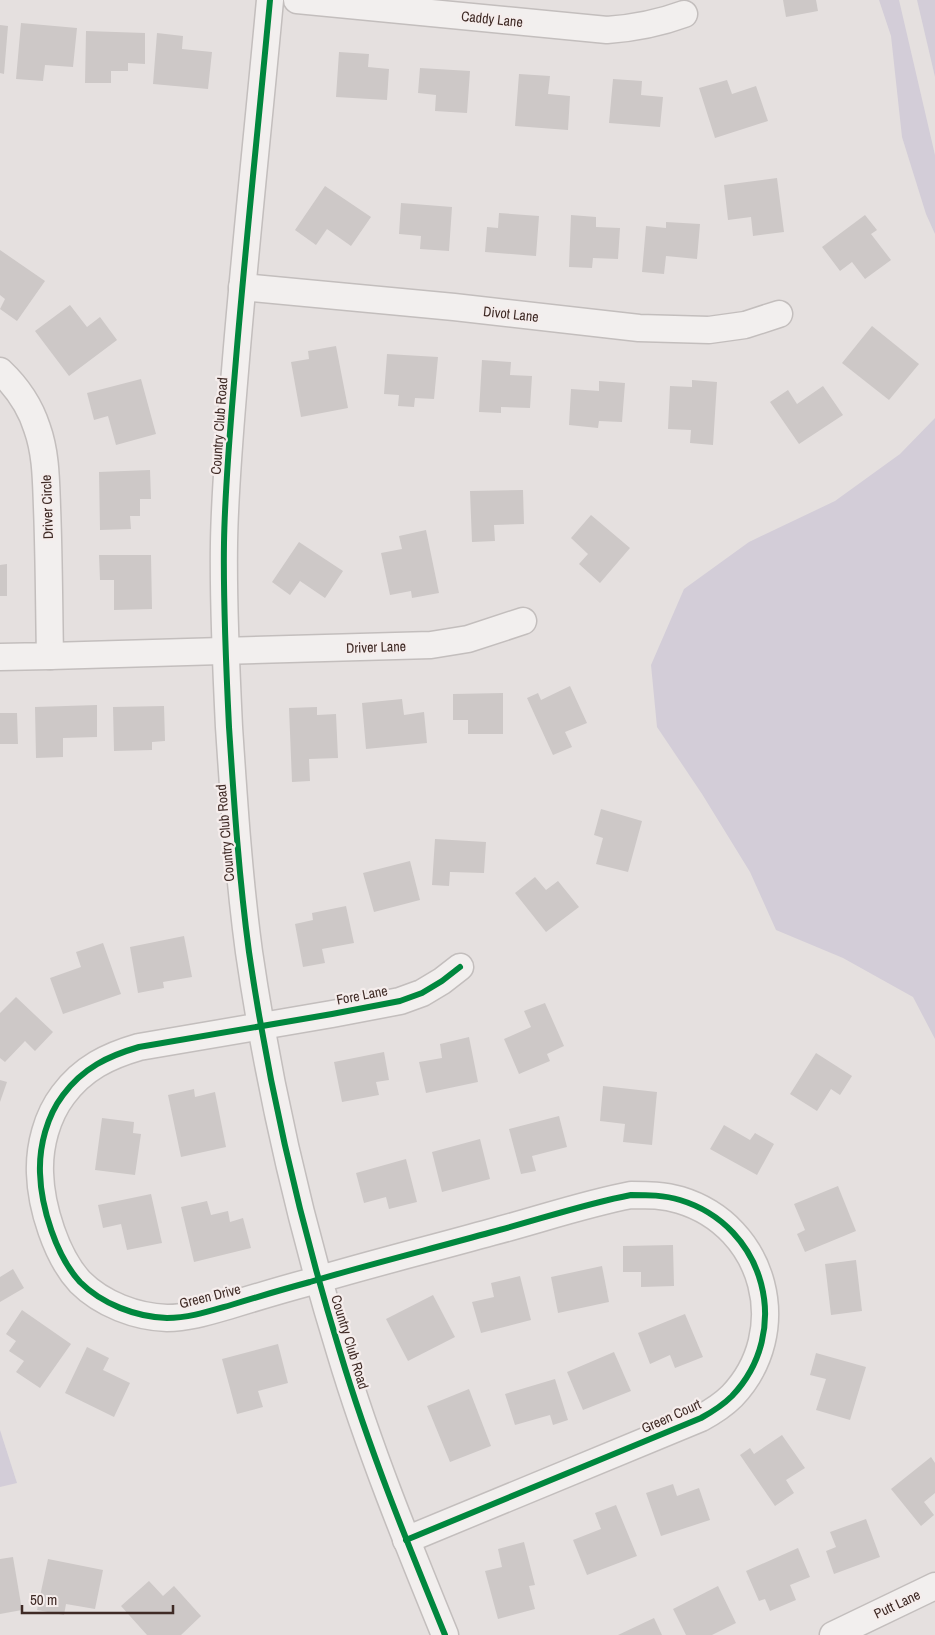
<svg xmlns="http://www.w3.org/2000/svg" width="935" height="1635" viewBox="0 0 935 1635" font-family="'Archivo Narrow',sans-serif">
  <style>
    .green { fill: #d3cdd8 }
    .building { fill: #cdc8c7 }
    .lines { fill: none; stroke-linecap: round; stroke-linejoin: round }
    .minor-casing { stroke: #c3bebd; stroke-width: 29 }
    .minor { stroke: #f2efee; stroke-width: 26 }
    .cycleway-casing { stroke: #f5edec; stroke-width: 9 }
    .cycleway { stroke: #00873e; stroke-width: 6 }
    .labels { text-anchor: middle; stroke-width: 4.5; stroke-linejoin: round; paint-order: stroke }
    .street-label { font-size: 14px; fill: #3f2a25; stroke: #f5edec }
  </style>
  <rect width="100%" height="100%" fill="#e5e0df"/>
  <!-- green -->
  <g class="green">
    <path d="M879 0H899L935 155V234L926 214 902 137 891 36Z"/>
    <path d="M917 0H935V77Z"/>
    <path d="M935 418V1039L913 997 843 958 776 930 750 872 702 794 657 727 651 665 684 589 749 542 835 501 900 454Z"/>
    <path d="M0 1430 17 1483 0 1487Z"/>
  </g>
  <!-- building -->
  <g class="building">
    <path d="M783 0H816L818 11 786 17Z"/>
    <path d="M21 23 77 28 73 67 45 65 43 81 16 79Z"/>
    <path d="M0 25 8 26 4 74 0 73Z"/>
    <path d="M86 31 145 33V64L128 63V71H111V83H85Z"/>
    <path d="M157 33 183 36 182 49 212 52 208 89 153 84Z"/>
    <path d="M339 52 369 54 368 67 389 69 387 100 336 97Z"/>
    <path d="M420 68 470 71 467 113 435 111 436 95 418 93Z"/>
    <path d="M519 74 550 76 548 94 570 96 568 130 515 126Z"/>
    <path d="M613 79 642 81 641 95 663 97 660 127 609 123Z"/>
    <path d="M727 80 732 94 756 86 768 121 715 138 699 88Z"/>
    <path d="M777 178 784 232 753 236 751 217 728 220 724 185Z"/>
    <path d="M325 186 371 217 351 246 327 229 316 245 295 230Z"/>
    <path d="M401 203 452 207 449 251 420 249 421 236 399 234Z"/>
    <path d="M499 213 539 216 536 256 485 252 487 227 498 228Z"/>
    <path d="M571 215 596 217V227L620 228 618 259 593 258 592 268 569 267Z"/>
    <path d="M865 215 877 230 871 234 891 260 865 279 852 262 840 271 822 247Z"/>
    <path d="M666 222 700 224 697 259 666 256 664 274 642 272 646 226 666 228Z"/>
    <path d="M0 250 45 281 17 321 0 309 5 299 0 295Z"/>
    <path d="M70 305 87 327 100 317 117 340 69 376 35 331Z"/>
    <path d="M872 326 919 364 889 400 842 363Z"/>
    <path d="M336 346 348 408 301 417 291 362 309 359 308 351Z"/>
    <path d="M387 354 438 357 434 399 415 398 414 407 398 406 399 395 384 394Z"/>
    <path d="M482 360 511 362 510 375 532 376 530 408 501 407V413L479 412Z"/>
    <path d="M141 379 156 434 116 445 108 416 94 420 87 393Z"/>
    <path d="M692 380 717 382 713 445 690 443 691 430 668 429 670 386 692 387Z"/>
    <path d="M599 381 625 383 622 422 599 421 598 428 569 425 571 389 599 391Z"/>
    <path d="M823 386 843 415 799 444 770 402 788 390 797 404Z"/>
    <path d="M150 470 151 499H140V516H130L131 529 100 530 99 472Z"/>
    <path d="M523 490 524 524 494 525 495 541 472 542 470 491Z"/>
    <path d="M591 515 630 548 600 583 579 564 588 554 571 538Z"/>
    <path d="M426 530 439 593 412 598 411 591 390 595 381 553 402 549 399 536Z"/>
    <path d="M299 542 343 571 325 598 300 581 290 595 272 582Z"/>
    <path d="M99 555H151L152 609 114 610V580H100Z"/>
    <path d="M7 564V596H0V565Z"/>
    <path d="M570 686 587 723 565 732 572 747 553 755 527 698 538 693 541 700Z"/>
    <path d="M503 693V734H468V720H453V694Z"/>
    <path d="M402 699 404 715 424 712 427 743 366 749 362 703Z"/>
    <path d="M97 705V737L63 738V757L36 758 35 707Z"/>
    <path d="M164 706 165 741 152 742V750L114 751 113 707Z"/>
    <path d="M317 707V715L336 714 338 758 309 759 310 781 292 782 289 708Z"/>
    <path d="M0 713H17L18 744H0Z"/>
    <path d="M601 809 642 821 628 872 596 864 603 838 594 835Z"/>
    <path d="M435 839 486 842 484 873 450 872 449 886 432 885Z"/>
    <path d="M410 861 420 900 374 912 363 873Z"/>
    <path d="M535 877 546 890 558 881 579 907 546 932 515 893Z"/>
    <path d="M346 906 354 943 322 949 325 963 303 967 295 924 313 920 312 913Z"/>
    <path d="M184 936 192 977 163 982 164 988 138 993 130 947Z"/>
    <path d="M103 943 121 994 63 1014 50 978 81 967 76 952Z"/>
    <path d="M16 997 53 1032 35 1051 25 1041 5 1062 0 1058V1013Z"/>
    <path d="M545 1003 564 1046 547 1054 550 1061 519 1074 504 1039 531 1027 524 1011Z"/>
    <path d="M469 1037 478 1082 426 1093 419 1062 442 1058 440 1044Z"/>
    <path d="M384 1052 389 1080 376 1082 379 1095 342 1102 334 1062Z"/>
    <path d="M816 1053 852 1076 840 1095 831 1089 817 1111 790 1094Z"/>
    <path d="M0 1080 7 1082 0 1102Z"/>
    <path d="M603 1086 657 1092 652 1145 623 1142 625 1124 600 1121Z"/>
    <path d="M194 1089 195 1097 215 1092 226 1147 181 1157 168 1095Z"/>
    <path d="M559 1116 567 1147 532 1156 536 1171 521 1174 509 1129Z"/>
    <path d="M102 1118 134 1122 133 1133 141 1134 135 1175 95 1170Z"/>
    <path d="M724 1125 750 1140 755 1133 774 1144 757 1175 710 1149Z"/>
    <path d="M480 1139 490 1179 442 1192 432 1152Z"/>
    <path d="M406 1159 417 1202 389 1209 386 1197 364 1203 356 1173Z"/>
    <path d="M838 1186 856 1231 805 1252 797 1234 805 1230 794 1204Z"/>
    <path d="M151 1194 162 1243 127 1250 121 1224 103 1228 98 1205Z"/>
    <path d="M207 1201 211 1215 228 1211 230 1222 243 1218 251 1248 194 1262 181 1207Z"/>
    <path d="M673 1245 674 1286 641 1287V1272H623V1246Z"/>
    <path d="M856 1260 862 1311 831 1315 825 1264Z"/>
    <path d="M602 1266 609 1302 558 1313 551 1277Z"/>
    <path d="M13 1269 24 1288 0 1302V1277Z"/>
    <path d="M520 1276 531 1320 481 1333 472 1302 494 1297 491 1283Z"/>
    <path d="M433 1295 455 1337 408 1361 386 1319Z"/>
    <path d="M22 1310 71 1344 40 1388 16 1372 24 1361 9 1351 16 1341 6 1334Z"/>
    <path d="M685 1314 703 1357 675 1368 670 1355 650 1364 638 1333Z"/>
    <path d="M278 1344 288 1383 258 1391 263 1407 237 1414 222 1359Z"/>
    <path d="M87 1347 109 1358 103 1370 130 1383 114 1417 65 1393Z"/>
    <path d="M614 1352 631 1391 583 1410 567 1372Z"/>
    <path d="M816 1353 866 1367 850 1420 816 1410 826 1379 810 1375Z"/>
    <path d="M555 1379 568 1420 553 1425 550 1415 515 1425 505 1394Z"/>
    <path d="M469 1389 491 1446 450 1462 427 1406Z"/>
    <path d="M782 1435 805 1468 786 1480 794 1493 775 1506 740 1455 750 1448 754 1454Z"/>
    <path d="M931 1457 935 1463V1493L924 1502 934 1515 921 1526 891 1489Z"/>
    <path d="M673 1484 677 1496 699 1488 710 1520 661 1536 646 1493Z"/>
    <path d="M616 1505 637 1556 587 1575 573 1540 601 1529 595 1513Z"/>
    <path d="M866 1519 880 1557 834 1574 826 1551 836 1547 830 1532Z"/>
    <path d="M524 1542 535 1585 529 1586 535 1609 498 1619 485 1571 502 1567 498 1549Z"/>
    <path d="M798 1548 810 1577 790 1585 796 1600 770 1611 765 1599 759 1601 746 1571Z"/>
    <path d="M13 1557 22 1610 0 1614V1559Z"/>
    <path d="M48 1559 103 1570 95 1609 66 1604 64 1615 37 1610Z"/>
    <path d="M149 1581 163 1596 174 1586 201 1616 181 1635H147L121 1606Z"/>
    <path d="M718 1586 736 1623 712 1635H686L673 1609Z"/>
    <path d="M654 1618 662 1635H618Z"/>
  </g>
  <g class="lines">
    <defs>
      <g id="minor">
        <path d="M270 0C259 120 246 239 236 359 231 420 225 481 224 543 223 604 226 666 229 727 234 802 239 878 249 952 269 1088 300 1222 340 1352 369 1449 407 1542 445 1635"/>
        <path d="M297 0 607 30C635 28 657 24 684 14"/>
        <path d="M242 287 454 307 639 328 709 330 745 325 779 314"/>
        <path d="M0 371C17 387 30 406 37 428 46 453 46 480 47 507 49 557 49 607 50 656L0 657"/>
        <path d="M50 656 431 645 468 639 523 621"/>
        <path d="M406 1540 701 1418C712 1412 723 1405 732 1396 793 1332 766 1226 680 1200 664 1195 648 1195 631 1195 584 1204 538 1220 492 1232 431 1249 370 1264 310 1282 284 1289 257 1297 231 1305 210 1311 189 1318 167 1318 136 1317 102 1304 80 1282 56 1256 41 1207 40 1173 39 1146 47 1116 63 1095 83 1068 108 1056 139 1047L332 1014 400 1001 422 993 442 981 460 967"/>
        <path d="M833 1635 935 1586"/>
      </g>
    </defs>
    <!-- minor casing -->
    <use href="#minor" class="minor-casing"/>
    <!-- minor -->
    <use href="#minor" class="minor"/>
    <defs>
      <g id="cycleway">
        <path d="M270 0C259 120 246 239 236 359 231 420 225 481 224 543 223 604 226 666 229 727 234 802 239 878 249 952 269 1088 300 1222 340 1352 369 1449 407 1542 445 1635"/>
        <path d="M406 1540 701 1418C712 1412 723 1405 732 1396 793 1332 766 1226 680 1200 664 1195 648 1195 631 1195 584 1204 538 1220 492 1232 431 1249 370 1264 310 1282 284 1289 257 1297 231 1305 210 1311 189 1318 167 1318 136 1317 102 1304 80 1282 56 1256 41 1207 40 1173 39 1146 47 1116 63 1095 83 1068 108 1056 139 1047L332 1014 400 1001 422 993 442 981 460 967"/>
      </g>
    </defs>
    <!-- cycleway casing -->
    <use href="#cycleway" class="cycleway-casing"/>
    <!-- cycleway -->
    <use href="#cycleway" class="cycleway"/>
  </g>
  <g class="labels">
    <!-- street labels -->
    <g class="street-label">
      <text transform="translate(492 19) rotate(6)" y="5">Caddy Lane</text>
      <text transform="translate(511 314) rotate(6)" y="5">Divot Lane</text>
      <text transform="translate(219 426) rotate(-86)" y="5">Country Club Road</text>
      <text transform="translate(47 507) rotate(-92)" y="5">Driver Circle</text>
      <text transform="translate(376 647) rotate(-2)" y="5">Driver Lane</text>
      <text transform="translate(225 833) rotate(-95)" y="5">Country Club Road</text>
      <text transform="translate(362 995) rotate(-11)" y="5">Fore Lane</text>
      <text transform="translate(210 1296) rotate(-14)" y="5">Green Drive</text>
      <text transform="translate(350 1342) rotate(73)" y="5">Country Club Road</text>
      <text transform="translate(671 1416) rotate(-24)" y="5">Green Court</text>
      <text transform="translate(897 1604) rotate(-25)" y="5">Putt Lane</text>
    </g>
  </g>
  <!-- scale -->
  <path d="M22 1605v8h151v-8" fill="none" stroke="#3f2a25" stroke-width="2.5"/>
  <text x="30" y="1605" font-size="15" fill="#3f2a25" stroke="#f5edec" stroke-width="4" paint-order="stroke">50 m</text>
</svg>
